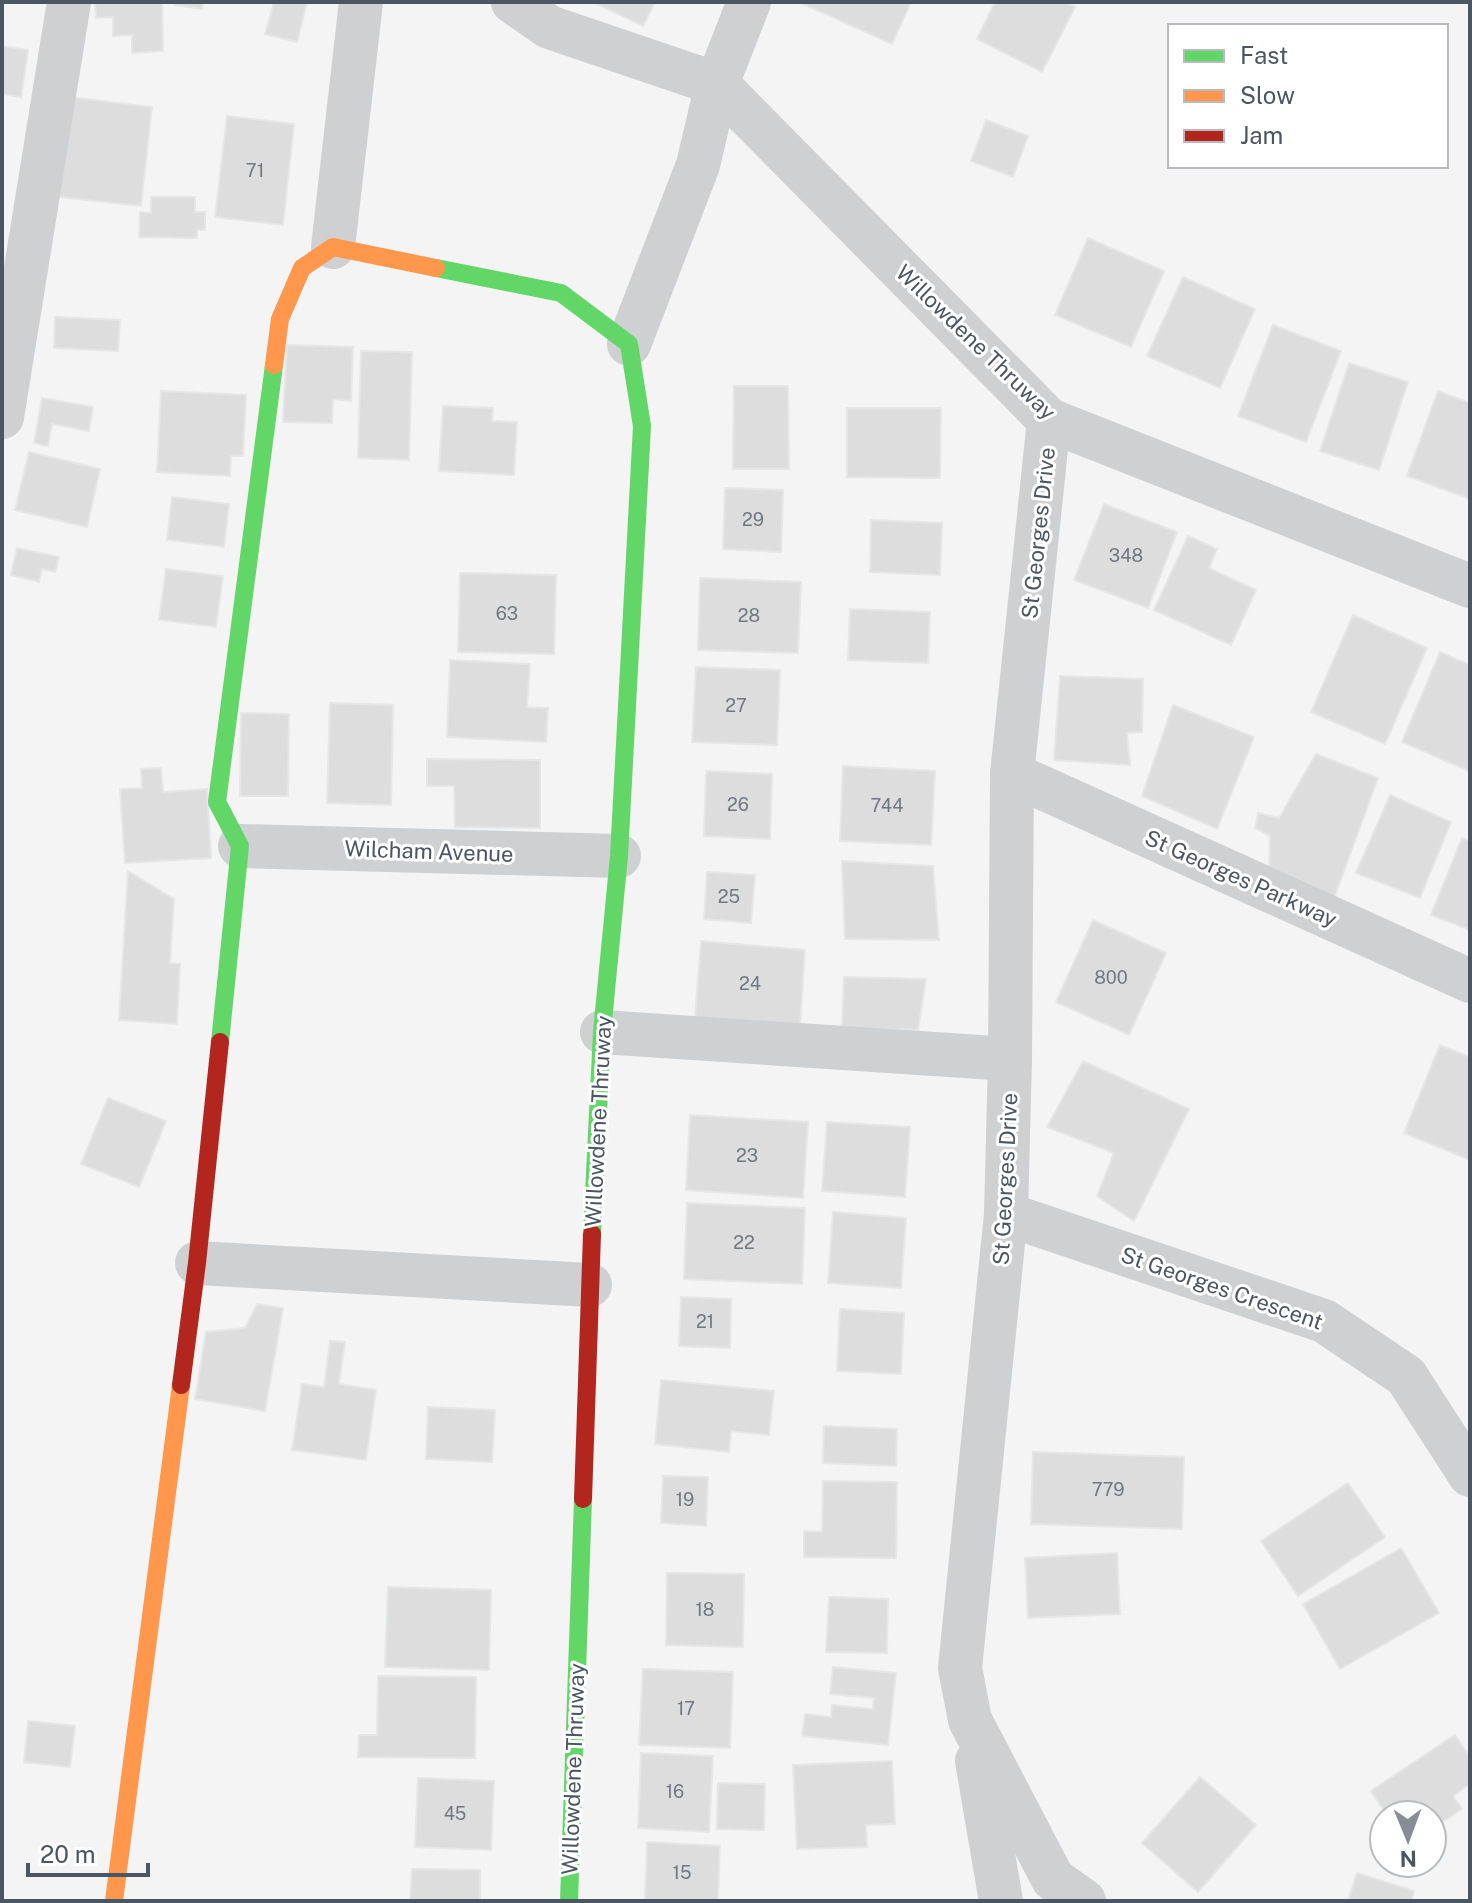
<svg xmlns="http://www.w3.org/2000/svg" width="1472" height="1903" viewBox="0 0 1472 1903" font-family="'Public Sans',sans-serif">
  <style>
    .building { fill: #ddddde; stroke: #e5e6e7; stroke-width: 2 }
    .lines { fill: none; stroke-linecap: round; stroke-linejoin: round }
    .street { stroke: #ced0d2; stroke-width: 44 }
    .fast { stroke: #63d668; stroke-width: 18 }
    .slow { stroke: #ff974d; stroke-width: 18 }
    .jam { stroke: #b3261e; stroke-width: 18 }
    .labels { text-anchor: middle; stroke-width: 6; stroke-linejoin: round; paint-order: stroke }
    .number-label { font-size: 18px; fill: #707881 }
    .street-label { font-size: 22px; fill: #4a5661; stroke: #fff }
  </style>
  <rect width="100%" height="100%" fill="#f4f4f4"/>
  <!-- building -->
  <g class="building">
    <path d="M95 2H162L163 51 132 53V35L113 36V17L96 18Z"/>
    <path d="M176 2H203L202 9 175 5Z"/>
    <path d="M274 2H307L297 42 265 34Z"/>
    <path d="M593 2H655L643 26Z"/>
    <path d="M804 2H911L892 44 803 4Z"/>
    <path d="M995 2H1066L1075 7 1042 72 977 39Z"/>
    <path d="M2 46 28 50 21 97 2 94Z"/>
    <path d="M70 97 152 107 141 206 59 197Z"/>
    <path d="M227 116 294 124 283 225 215 217Z"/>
    <path d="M986 120 1028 136 1013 177 971 161Z"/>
    <path d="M151 197H195V212H205V230H197V238L139 237 140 212 151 213Z"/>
    <path d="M1088 238 1164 271 1131 347 1055 315Z"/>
    <path d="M1183 277 1255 309 1220 388 1147 356Z"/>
    <path d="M55 317 120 320 118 351 54 348Z"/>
    <path d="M1273 325 1341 351 1306 442 1238 416Z"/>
    <path d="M287 345 353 347 351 401 333 399 332 423 283 422Z"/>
    <path d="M361 351 412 352 409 460 358 458Z"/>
    <path d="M1349 363 1408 382 1379 470 1320 451Z"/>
    <path d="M734 386H788L789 469H733Z"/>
    <path d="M161 391 246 395 243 456H231L230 476 157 472Z"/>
    <path d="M1438 391 1470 403V499L1407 476Z"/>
    <path d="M42 398 93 407 89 431 52 424 48 446 34 443Z"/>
    <path d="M443 406 493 408 492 421 517 422 514 475 439 471Z"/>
    <path d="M847 408H941L940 478 847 477Z"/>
    <path d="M29 452 100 469 87 527 15 510Z"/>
    <path d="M725 488 783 490 781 552 723 549Z"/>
    <path d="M172 497 229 504 224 547 167 540Z"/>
    <path d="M1104 504 1177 532 1148 608 1074 580Z"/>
    <path d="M871 520 942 523 940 575 870 572Z"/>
    <path d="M1188 536 1217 549 1209 568 1256 590 1231 645 1154 610Z"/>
    <path d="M17 548 59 557 55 572 42 569 39 582 11 575Z"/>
    <path d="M166 569 223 576 216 627 159 620Z"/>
    <path d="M460 573 556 575 554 654 458 652Z"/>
    <path d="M700 578 801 582 798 653 698 650Z"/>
    <path d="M850 609 930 612 928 663 848 660Z"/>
    <path d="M1353 615 1427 648 1385 744 1311 712Z"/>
    <path d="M1440 652 1470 665 1469 771 1402 742Z"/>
    <path d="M450 660 530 664 527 707 548 708 546 742 447 737Z"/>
    <path d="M696 667 780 670 777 745 692 742Z"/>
    <path d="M1060 676 1143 679 1142 732 1127 733 1130 765 1054 760Z"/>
    <path d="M330 703 393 705 391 805 327 803Z"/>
    <path d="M1173 705 1254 737 1217 829 1142 796Z"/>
    <path d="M241 713 289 714 288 796H240Z"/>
    <path d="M1316 754 1378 778 1333 901 1269 873 1270 836 1255 828 1258 813 1279 818Z"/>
    <path d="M427 759 540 760V828L455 827 454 786H427Z"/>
    <path d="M843 766 935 771 931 845 840 841Z"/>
    <path d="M161 768 163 792 207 789 211 858 125 863 120 789 142 788 141 769Z"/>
    <path d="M706 771 772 774 770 839 704 836Z"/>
    <path d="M1390 795 1451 822 1420 898 1356 873Z"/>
    <path d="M1462 838 1470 841V930L1431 915Z"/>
    <path d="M842 861 933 866 939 940 845 939Z"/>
    <path d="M128 871 174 899 170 963 180 964 177 1024 119 1020Z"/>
    <path d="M707 872 755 875 751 923 704 919Z"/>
    <path d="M1093 920 1166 953 1129 1035 1056 1002Z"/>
    <path d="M701 941 805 950 800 1026 695 1017Z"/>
    <path d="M844 977 926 979 918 1030 842 1028Z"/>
    <path d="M1440 1045 1470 1057V1160L1404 1133Z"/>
    <path d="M1083 1061 1189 1109 1134 1221 1097 1196 1114 1153 1047 1127Z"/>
    <path d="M108 1098 166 1121 139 1187 81 1164Z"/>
    <path d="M690 1115 808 1122 803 1198 686 1190Z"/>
    <path d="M827 1122 910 1127 905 1197 822 1191Z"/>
    <path d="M687 1203 805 1208 802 1284 684 1279Z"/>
    <path d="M833 1212 906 1218 901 1288 828 1283Z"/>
    <path d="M681 1297 731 1299 730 1348 679 1346Z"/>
    <path d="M257 1304 283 1308 265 1411 195 1399 206 1332 245 1328Z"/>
    <path d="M840 1309 904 1313 901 1374 837 1371Z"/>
    <path d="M330 1341 345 1342 339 1384 376 1390 366 1460 292 1450 302 1384 324 1387Z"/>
    <path d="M661 1380 774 1391 769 1435 731 1431 729 1452 655 1444Z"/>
    <path d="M428 1407 495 1410 492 1462 426 1459Z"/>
    <path d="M824 1426 897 1429 896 1466 823 1463Z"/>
    <path d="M1033 1452 1184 1457 1182 1529 1031 1524Z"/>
    <path d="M663 1476 708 1477 706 1526 661 1523Z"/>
    <path d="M823 1481 897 1482 896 1558 804 1557V1531L822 1532Z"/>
    <path d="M1348 1483 1385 1537 1298 1596 1261 1541Z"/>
    <path d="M1401 1548 1439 1613 1340 1669 1303 1604Z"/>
    <path d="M1117 1553 1120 1614 1028 1618 1025 1558Z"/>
    <path d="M667 1573 744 1574 743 1647 666 1645Z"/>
    <path d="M388 1587 491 1590 489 1670 385 1667Z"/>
    <path d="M829 1597 888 1599 887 1653 826 1652Z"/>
    <path d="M833 1667 896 1673 888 1745 802 1736 805 1714 831 1717 832 1705 873 1709 874 1698 830 1694Z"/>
    <path d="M643 1669 733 1672 730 1748 639 1745Z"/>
    <path d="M378 1676 476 1677 475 1758 358 1757 359 1735H377Z"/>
    <path d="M28 1721 75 1726 70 1767 24 1762Z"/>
    <path d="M1455 1735 1470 1757V1784L1453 1796 1462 1809 1432 1829V1815H1387L1371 1791Z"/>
    <path d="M641 1753 713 1756 709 1832 638 1828Z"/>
    <path d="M892 1761 895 1824 866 1825 867 1847 797 1849 793 1765Z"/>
    <path d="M1200 1777 1256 1825 1198 1892 1142 1843Z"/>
    <path d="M418 1778 494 1781 491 1850 415 1847Z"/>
    <path d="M718 1783 765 1784 764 1830 717 1829Z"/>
    <path d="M647 1842 720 1846 718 1901H645Z"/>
    <path d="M412 1869 480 1870V1901H410Z"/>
    <path d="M1357 1873 1414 1891 1411 1901H1348Z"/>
  </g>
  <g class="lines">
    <!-- street -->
    <g class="street">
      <path d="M513 2 549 27 717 84 1049 420 1470 586"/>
      <path d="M333 247 361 2"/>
      <path d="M629 344 698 165 717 84 749 2"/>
      <path d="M2 417 69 2"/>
      <path d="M1049 420 1012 774 1010 1059 1006 1214 960 1668 970 1720 1053 1879 1084 1901"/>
      <path d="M1012 774 1470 981"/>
      <path d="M240 846 619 856"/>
      <path d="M602 1032 1010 1059"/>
      <path d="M1006 1214 1324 1321 1406 1376 1470 1475"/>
      <path d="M197 1263 590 1285"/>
      <path d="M977 1761 1001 1901"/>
    </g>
    <!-- fast -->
    <g class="fast">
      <path d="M436 268 561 293 629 344 642 426 619 856 602 1032 592 1234"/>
      <path d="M220 1042 240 846 217 802 274 365"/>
      <path d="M569 1901 583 1499"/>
    </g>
    <!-- slow -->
    <g class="slow">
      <path d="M274 365 280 319 302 268 333 247 436 268"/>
      <path d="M114 1901 181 1385"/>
    </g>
    <!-- jam -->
    <g class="jam">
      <path d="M181 1385 197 1263 220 1042"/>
      <path d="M583 1499 592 1234"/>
    </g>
  </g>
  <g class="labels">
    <!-- number labels -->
    <g class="number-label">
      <text x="255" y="177">71</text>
      <text x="753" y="526">29</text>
      <text x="1126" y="562">348</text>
      <text x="507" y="620">63</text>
      <text x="749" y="622">28</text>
      <text x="736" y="712">27</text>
      <text x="738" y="811">26</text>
      <text x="887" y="812">744</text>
      <text x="729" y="903">25</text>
      <text x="1111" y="984">800</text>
      <text x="750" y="990">24</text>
      <text x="747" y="1162">23</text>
      <text x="744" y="1249">22</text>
      <text x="705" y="1328">21</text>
      <text x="1108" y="1496">779</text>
      <text x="685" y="1506">19</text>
      <text x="705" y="1616">18</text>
      <text x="686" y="1715">17</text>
      <text x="675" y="1798">16</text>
      <text x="455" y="1820">45</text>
      <text x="682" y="1879">15</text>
    </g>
    <!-- street labels -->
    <g class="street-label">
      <text transform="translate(976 342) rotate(44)" y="8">Willowdene Thruway</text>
      <text transform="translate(1038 533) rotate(-84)" y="8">St Georges Drive</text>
      <text transform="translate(429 851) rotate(2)" y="8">Wilcham Avenue</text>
      <text transform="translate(1241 878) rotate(24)" y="8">St Georges Parkway</text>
      <text transform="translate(598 1121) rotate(-87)" y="8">Willowdene Thruway</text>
      <text transform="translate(1005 1179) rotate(-87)" y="8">St Georges Drive</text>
      <text transform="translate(1222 1288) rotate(19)" y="8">St Georges Crescent</text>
      <text transform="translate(573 1769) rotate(-88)" y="8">Willowdene Thruway</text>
    </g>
  </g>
  <!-- border -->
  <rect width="1472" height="1903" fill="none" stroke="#4a5661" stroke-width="8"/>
  <!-- legend -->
  <rect x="1168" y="24" width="280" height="144" fill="#ffffff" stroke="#b7bbc0" stroke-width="2"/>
  <rect x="1184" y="50" width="40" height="12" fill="#63d668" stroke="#b7bbc0" stroke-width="2"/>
  <text x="1240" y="64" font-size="24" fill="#4a5661">Fast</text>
  <rect x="1184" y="90" width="40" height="12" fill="#ff974d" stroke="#b7bbc0" stroke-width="2"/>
  <text x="1240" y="104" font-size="24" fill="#4a5661">Slow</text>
  <rect x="1184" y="130" width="40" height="12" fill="#b3261e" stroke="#b7bbc0" stroke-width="2"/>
  <text x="1240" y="144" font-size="24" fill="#4a5661">Jam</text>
  <!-- north arrow -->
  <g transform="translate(1408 1839) rotate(179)"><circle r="38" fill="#ffffff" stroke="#b7bbc0" stroke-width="2"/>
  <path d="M0-6L14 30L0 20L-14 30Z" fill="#868d94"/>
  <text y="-12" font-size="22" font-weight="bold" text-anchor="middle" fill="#4a5661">N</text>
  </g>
  <!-- scale -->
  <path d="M28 1863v12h120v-12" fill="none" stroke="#4a5661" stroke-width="4"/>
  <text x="40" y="1863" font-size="24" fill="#4a5661" stroke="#ffffff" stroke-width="6" paint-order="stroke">20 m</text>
</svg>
